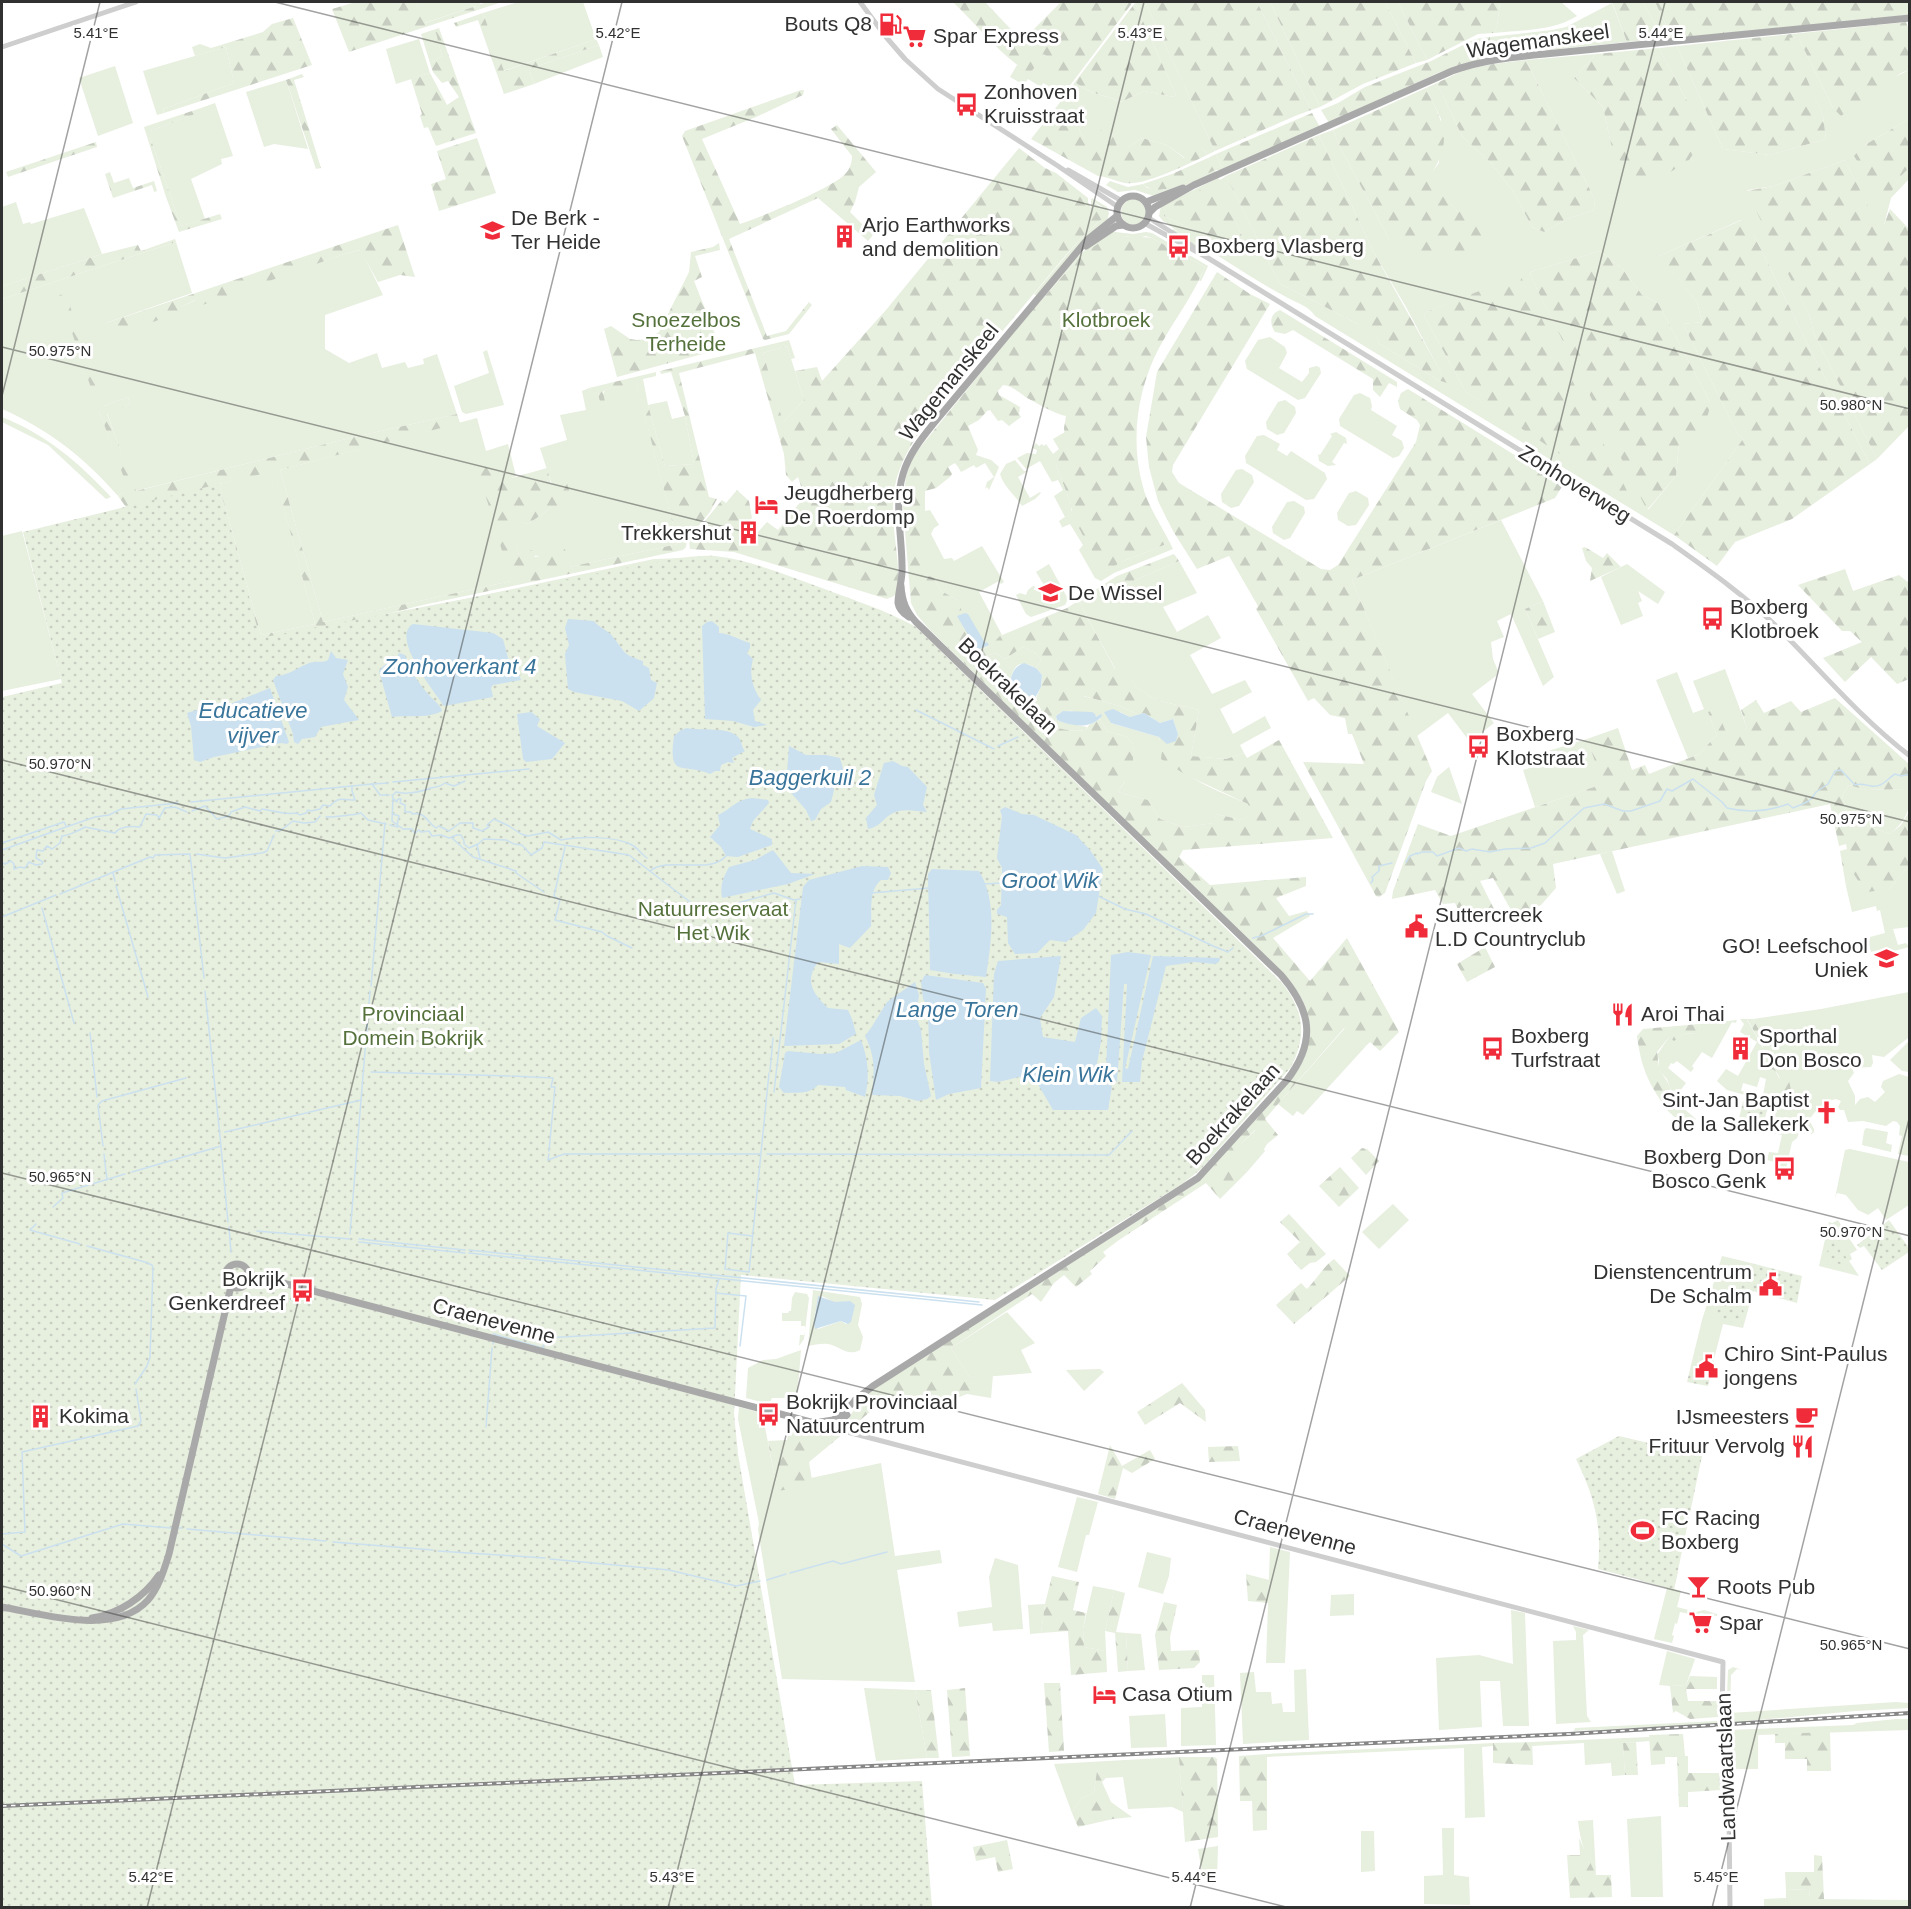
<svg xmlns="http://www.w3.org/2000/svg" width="1911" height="1909" viewBox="0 0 1911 1909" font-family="Arial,sans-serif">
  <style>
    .green { fill: #e7efdf; fill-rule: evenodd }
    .forest { fill: url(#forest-firs); fill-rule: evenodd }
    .park { fill: url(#park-dots) }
    .water { fill: #cbe1ef }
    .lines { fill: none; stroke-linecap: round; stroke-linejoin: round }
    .stream { stroke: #cbe1ef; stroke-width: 1.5 }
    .minor { stroke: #cecece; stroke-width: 5 }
    .major { stroke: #a9a9a9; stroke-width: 7 }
    .rail-casing { stroke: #868686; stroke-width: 4 }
    .rail { stroke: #fff; stroke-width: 1.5; stroke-dasharray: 4.5; stroke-linecap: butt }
    .ticks { fill: none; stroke: #313131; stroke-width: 1.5; stroke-opacity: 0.45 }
    .labels { text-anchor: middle; stroke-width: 6; stroke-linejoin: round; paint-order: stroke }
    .poi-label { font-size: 21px; fill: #313131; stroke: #fff; text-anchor: start }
    .street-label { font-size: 21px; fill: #313131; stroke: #fff }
    .park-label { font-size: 21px; fill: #54713b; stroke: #fff }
    .water-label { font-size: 22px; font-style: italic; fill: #39749a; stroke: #fff }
    .ticks-label { font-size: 15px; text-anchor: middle; fill: #313131; stroke: #fff; stroke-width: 6; stroke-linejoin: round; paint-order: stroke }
  </style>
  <defs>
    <pattern id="forest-firs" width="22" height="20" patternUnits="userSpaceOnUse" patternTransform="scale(1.5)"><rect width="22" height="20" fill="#e7efdf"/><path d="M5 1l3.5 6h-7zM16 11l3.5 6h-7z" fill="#c7cdc0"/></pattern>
    <pattern id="park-dots" width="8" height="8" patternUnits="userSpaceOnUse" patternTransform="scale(1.5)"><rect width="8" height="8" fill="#e7efdf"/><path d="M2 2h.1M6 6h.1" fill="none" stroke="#c7cdc0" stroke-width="1.8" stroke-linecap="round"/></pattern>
  </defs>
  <rect width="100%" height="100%" fill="#fff"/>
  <!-- green -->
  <g class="green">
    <path d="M417 2H474L476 6 424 23Z"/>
    <path d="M518 2H583L596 39 503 71 483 13Z"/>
    <path d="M1136 2H1145L1215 151 1207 155 1202 148 1185 158 1167 145 1142 138 1127 148H1118L1112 134 1084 138 1079 130 1088 113V105L1077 106 1065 96 1075 82C1088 94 1105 95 1121 102L1144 91 1174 97 1176 95 1135 3Z"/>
    <path d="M1257 2H1270L1320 107 1311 110Z"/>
    <path d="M1385 2H1398L1427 60 1416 63Z"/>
    <path d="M1500 2H1561L1577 16C1553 31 1522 30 1494 33L1497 26Z"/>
    <path d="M1643 2H1655L1673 39H1663Z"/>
    <path d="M1612 3 1627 42 1491 56 1490 37 1552 30 1566 27Z"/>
    <path d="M436 32 442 56 430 63 422 37Z"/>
    <path d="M1798 37 1833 108 1909 70V119L1863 146 1884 202 1902 175 1909 168V179L1891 198 1884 225H1877L1845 160 1774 186 1747 190 1810 317 1814 334 1877 459 1870 464 1810 349 1755 237 1741 220 1659 256 1697 302 1702 322 1683 324 1737 433 1743 439 1674 535 1315 316C1309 306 1297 303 1288 298 1255 281 1227 260 1193 241L1209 255 1172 231 1173 229 1180 233 1162 220 1159 216 1161 206 1218 178 1220 180 1226 176 1279 283 1358 324H1369L1380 344 1438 380 1446 382 1406 307 1373 251 1319 135 1333 130 1340 147 1389 239 1457 211 1428 178 1439 163 1441 119 1426 88 1437 83 1462 136 1492 164 1513 191 1532 227 1544 232 1567 219 1594 210 1595 200 1526 60 1596 54 1574 78 1603 107 1611 144 1686 99 1659 48 1677 46 1723 149 1770 155 1826 139 1823 116 1788 38ZM1218 182 1249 252 1243 254 1164 216V210L1166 207ZM1600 251 1623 269 1642 295 1658 303 1710 402 1679 443 1676 476 1648 510 1531 277 1530 272ZM1520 276 1628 495 1466 392 1424 316 1426 312Z"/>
    <path d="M419 39 430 73 396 84 386 49Z"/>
    <path d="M599 45 603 57 534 84 529 69Z"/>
    <path d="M226 47 234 83 163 109 164 113 157 115 143 71Z"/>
    <path d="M1043 54 1058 62 1057 91 1043 83 1041 87 1028 79 1024 85 1010 77 1017 65 1030 73Z"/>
    <path d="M115 66 133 123 98 136 79 78Z"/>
    <path d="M286 80 308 149 274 144 264 147 246 92Z"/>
    <path d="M215 103 233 156 221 159 222 164 191 179 205 219 181 226 150 137V131L202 111 201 108Z"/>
    <path d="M1216 154 1223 170H1215L1216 173 1157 197 1135 190 1118 192 1106 185 1110 181 1128 187 1143 184 1147 188 1163 190 1214 170 1208 158Z"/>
    <path d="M1092 198 1107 207 1109 213 1107 222 1037 296 1034 294 1081 238 1101 220 1102 207 1091 200Z"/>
    <circle cx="1134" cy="212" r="13"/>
    <path d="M16 202 23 224 30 222 31 224 84 208 102 254 3 286 2 281V207Z"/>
    <path d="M1112 230 1115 232 1133 234 1146 232 1152 233 1208 266 1201 281H1199L1205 267 1152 238 1146 236 1138 238 1124 236 1076 261 1031 311 1075 259 1093 243Z"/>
    <path d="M176 242 192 293 103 324 181 307 196 300 197 306 344 254 361 250 383 295 325 315V349L349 363 377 353 382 368 405 362 408 368 424 364 423 359 437 354 457 414 354 437 135 491 107 413 130 404 128 397 103 406 99 411 130 492 121 493 118 496C85 458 48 429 2 409V299Z"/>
    <path d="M1270 337 1285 347 1287 353 1279 368 1302 382 1309 373V368L1317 366 1320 368 1321 373 1305 398 1298 400 1247 369 1245 361 1258 340Z"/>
    <path d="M787 346 804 400 782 423 763 353Z"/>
    <path d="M487 350 504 405 466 414 462 412 454 386 489 373 483 352Z"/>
    <path d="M636 381 678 544 569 567 541 556 519 555 508 519 528 524 551 508 560 500 566 481 552 485 540 448 567 440 560 415 586 410 582 391 589 388 591 393 598 392 600 402 605 390Z"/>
    <path d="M1360 393 1370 398 1372 406 1371 410 1397 426 1392 435 1402 441 1404 448 1399 456 1393 458 1340 426 1339 419 1354 395Z"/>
    <path d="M1285 400 1295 407 1296 413 1284 433 1277 435 1267 429 1266 422 1278 402Z"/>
    <path d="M667 401 672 419 685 416 694 464 665 466 648 405Z"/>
    <path d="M2 417C47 435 78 462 111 497L106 499 48 445 2 422Z"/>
    <path d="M477 418 486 451 508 444 516 476 507 480 502 463 511 581 323 622 280 470Z"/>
    <path d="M1065 432 1067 448 1056 465 1071 504V510L1121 562 1164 545 1169 541 1173 549 1114 573 1101 581 1095 578 1079 550 1083 545 1070 524 1061 528 1062 527 1059 521 1065 517 1054 496 1063 490 1058 480 1052 482 1040 461 1026 469 1017 458 1027 453 1036 454 1037 450 1032 448 1036 443 1039 446 1042 444 1044 446 1046 444 1053 454 1059 449 1053 439Z"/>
    <path d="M1336 432 1346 438 1347 444 1344 443 1332 462 1336 465 1328 466 1319 461 1318 454 1320 455 1332 436 1330 434Z"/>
    <path d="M1264 435 1280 444 1277 450 1287 456 1291 451 1325 473 1327 479 1314 499 1306 500 1246 463 1245 456 1257 436Z"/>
    <path d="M976 455 991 460 999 467 989 490 987 487 985 489 987 482 994 477 985 463 976 468 974 465 961 472 958 467Z"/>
    <path d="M1015 460 1024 471H1028L1018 477 1030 498 1040 492 1041 493 1035 499 1022 506C1016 496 1003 486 1000 474L1006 464Z"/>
    <path d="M1242 469 1252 475 1254 482 1239 506 1231 508 1222 502 1221 494 1236 470Z"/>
    <path d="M274 470 315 624 261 635 219 484Z"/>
    <path d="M1356 491 1368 498 1369 505 1356 525 1348 526 1338 520 1337 513 1349 493Z"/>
    <path d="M1294 501 1304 507 1305 513 1290 538 1284 540 1273 533 1272 527 1287 502Z"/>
    <path d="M930 510 939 525 934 528 931 534 944 559 952 558 954 561 982 546 1004 582 1001 584 999 581 979 592 1002 635 990 646 977 651 972 645 956 616 958 600 941 591 934 578 925 574V511Z"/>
    <path d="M1501 520 1543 601 1525 609 1554 677 1543 686 1511 614 1497 621 1504 637 1491 642 1493 659 1498 671 1496 676 1472 694 1494 723 1470 742 1448 713 1417 736 1352 580Z"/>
    <path d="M22 531 61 679 2 691V536Z"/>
    <path d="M684 558 404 612 654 559Z"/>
    <path d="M1179 561 1197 593 1163 607 1177 632 1208 615 1221 638 1190 655 1212 694 1245 680 1252 692 1220 709 1233 734 1265 716 1271 728 1240 745 1244 753 1226 759 1191 756 1199 710 1156 700 1137 688 1121 668 1116 670 1080 604Z"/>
    <path d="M1049 564 1068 599 1065 605 1031 617 1026 614 1016 595 1020 593 1026 595 1028 590 1033 586 1038 588 1044 585 1036 572Z"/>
    <path d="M1627 564 1665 592 1658 604 1638 591 1642 601 1638 603 1643 616 1621 625 1601 577Z"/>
    <path d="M1023 647 1035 653 1041 660 1036 668C1011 655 1014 675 1007 689L1009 693 1005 692 987 674 986 656 996 653 1005 659Z"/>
    <path d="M1725 669 1747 728 1728 738 1716 709 1708 712 1717 735 1699 754 1688 758 1656 680 1677 672 1693 713 1704 709 1693 681Z"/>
    <path d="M1083 696 1120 706 1139 715 1130 717 1120 712 1111 723 1159 737C1168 775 1217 790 1248 804L1250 815 1242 820 1216 814 1215 823 1183 827 1160 819 1148 800 1118 792C1129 776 1134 764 1133 744L1127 737 1107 731 1100 719 1101 715 1096 717 1070 711Z"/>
    <path d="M1030 711 1067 723 1087 727 1086 730C1063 733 1047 725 1028 712Z"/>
    <path d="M1587 739 1604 784 1535 807 1523 770 1552 761 1548 751Z"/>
    <path d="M1449 767 1462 804 1431 792 1437 777Z"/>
    <path d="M1849 785 1866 790 1909 789C1911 811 1906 820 1890 834L1849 820 1842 796Z"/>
    <path d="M1612 851 1625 891 1617 894 1600 854Z"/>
    <path d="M1909 865V927L1893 929 1898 945 1906 943 1909 947 1879 955 1878 950 1871 952 1868 940 1870 939V937L1885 933 1880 910 1877 911 1876 906 1852 912 1846 886 1852 870 1860 884 1889 889Z"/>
    <path d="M1909 992V1072L1902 1071 1890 1060 1908 1042V1038L1884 1057 1872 1055 1873 1063 1871 1067 1852 1068 1854 1073 1848 1081 1855 1096V1105L1860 1099 1868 1097 1875 1102 1885 1092 1881 1087 1883 1081 1899 1074 1909 1077V1156L1898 1154 1902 1136 1899 1135 1900 1126 1897 1122 1893 1121 1886 1126 1863 1121 1848 1122 1844 1110H1840L1838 1107 1841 1101 1836 1099C1822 1102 1817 1109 1809 1120L1814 1129V1132L1812 1134 1799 1133 1797 1138 1792 1142 1786 1169 1774 1166V1162L1767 1160 1769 1152 1778 1153 1782 1135 1773 1133 1774 1129 1764 1126 1766 1118 1772 1120 1771 1126 1785 1134 1789 1132C1783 1114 1788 1114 1790 1098 1792 1080 1779 1065 1769 1051L1773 1046 1764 1039 1753 1019 1821 1009Z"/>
    <path d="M1740 1019H1748L1747 1020C1752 1028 1782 1081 1782 1085 1781 1089 1778 1095 1777 1099L1768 1097 1767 1100 1761 1099 1760 1105 1755 1104 1758 1095H1763L1766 1079 1760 1077 1757 1087 1743 1083 1741 1091 1746 1092 1745 1095 1727 1090 1717 1081 1726 1069 1738 1076 1757 1042 1740 1032 1744 1024Z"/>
    <path d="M1737 1020 1736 1023 1732 1022 1712 1058 1702 1052 1692 1066 1694 1068 1691 1072 1677 1061 1673 1064 1671 1063 1668 1068 1686 1083 1672 1101 1673 1096 1667 1079 1659 1070V1060L1657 1055 1669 1037 1674 1040 1684 1034 1696 1033 1700 1027 1699 1024Z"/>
    <path d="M1345 1028 1366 1046 1303 1115 1297 1111 1293 1116 1278 1104Z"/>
    <path d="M1675 1101 1696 1119 1690 1126 1694 1130 1691 1133 1667 1110Z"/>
    <path d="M1866 1128 1888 1132 1886 1143 1892 1145 1891 1152 1862 1145 1864 1131Z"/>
    <path d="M1256 1130 1267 1144 1264 1149 1265 1151 1247 1172 1228 1156Z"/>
    <path d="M1850 1149 1909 1162V1205L1886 1220 1878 1208 1868 1215 1858 1210 1846 1195 1837 1193 1835 1198 1845 1150Z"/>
    <path d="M1393 1204 1409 1220 1379 1249 1362 1232Z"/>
    <path d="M1838 1220 1842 1227 1830 1233 1832 1234 1843 1229 1857 1250 1850 1254 1852 1259 1849 1261 1859 1276 1819 1266 1829 1222 1832 1223Z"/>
    <path d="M1722 1256 1751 1263 1749 1272 1727 1289 1748 1294 1757 1289 1753 1292 1743 1328 1723 1324 1714 1359 1699 1356 1697 1363 1692 1361 1702 1320Z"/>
    <path d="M813 1290 860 1297 862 1304 858 1325 863 1337 860 1350C847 1357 840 1346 828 1344 822 1343 814 1345 808 1346ZM822 1296 835 1303 850 1301 851 1322 846 1324 841 1321 818 1329 814 1323 815 1313Z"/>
    <path d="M795 1292 807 1294 809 1298 804 1339 799 1346 800 1335H805V1326H801V1321H782V1313H788L789 1311H791L792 1298Z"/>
    <path d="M1007 1312 1035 1343 1021 1350 1032 1373 970 1378 951 1348Z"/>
    <path d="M801 1350 796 1412 785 1409 787 1398H772L769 1404 746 1398 748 1368 763 1360 776 1359Z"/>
    <path d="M1100 1369 1104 1372 1084 1391 1066 1370Z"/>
    <path d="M739 1407 769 1415 765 1427 777 1490 812 1485 811 1478 881 1463 895 1556 940 1550 942 1563 897 1570 915 1682 782 1679 758 1530 759 1523 738 1419Z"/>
    <path d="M1077 1497 1098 1502 1089 1535H1086L1077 1572 1058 1567Z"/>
    <path d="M1270 1547 1290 1552 1285 1663H1266Z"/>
    <path d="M1147 1552 1171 1558 1169 1576 1163 1594 1138 1587Z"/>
    <path d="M995 1558 1018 1565 1023 1629 993 1631 992 1623 959 1627 957 1612 992 1607 989 1577Z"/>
    <path d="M1678 1572 1674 1589 1681 1591 1677 1607 1696 1612 1704 1610 1717 1614V1616L1700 1613 1699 1616 1680 1612 1677 1624 1675 1623 1672 1635 1674 1636 1672 1643 1654 1639 1667 1588 1642 1581Z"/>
    <path d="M1093 1586 1114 1590 1105 1631 1106 1651 1084 1647 1083 1629Z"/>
    <path d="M1354 1594V1615L1330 1616 1331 1595Z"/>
    <path d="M1045 1604 1041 1633 1030 1634 1028 1605Z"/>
    <path d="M1511 1610 1525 1613 1529 1726H1503L1500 1681H1480L1482 1727 1439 1730 1436 1658 1479 1655 1513 1664Z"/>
    <path d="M1573 1626 1589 1630 1583 1635 1587 1716 1591 1722 1556 1724 1553 1641 1576 1640V1632Z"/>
    <path d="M1126 1633 1141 1634 1145 1670 1128 1671Z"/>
    <path d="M1667 1651 1695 1659 1686 1685 1670 1686 1659 1685Z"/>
    <path d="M1733 1667 1742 1670 1737 1669 1731 1675 1730 1713 1896 1702 1909 1703V1708L1856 1711 1726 1723 1728 1670Z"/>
    <path d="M1306 1669 1309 1740 1243 1744 1240 1673 1254 1672 1256 1692H1271L1272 1704 1282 1703 1283 1712H1295L1294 1670Z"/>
    <path d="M1202 1675H1214L1216 1745 1181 1746V1708L1202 1707Z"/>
    <path d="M864 1688 915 1690 927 1758 876 1761Z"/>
    <path d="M1165 1714 1167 1747 1131 1748 1129 1716Z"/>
    <path d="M1896 1719H1909V1730L1758 1735V1769H1730L1727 1730 1853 1725 1857 1723Z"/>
    <path d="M1717 1721 1719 1724 1574 1731 1575 1728Z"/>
    <path d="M1649 1737 1650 1741 1623 1743 1625 1775 1612 1776 1611 1763 1585 1765 1584 1743 1532 1746V1742Z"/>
    <path d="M1493 1743V1746L1482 1747 1485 1817 1465 1818 1464 1748 1267 1757V1754Z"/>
    <path d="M1179 1757 1183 1812 1172 1807 1128 1809 1123 1777 1106 1778 1097 1770 1094 1793 1082 1798 1072 1813 1054 1764Z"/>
    <path d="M1661 1816 1663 1897H1631L1627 1819Z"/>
    <path d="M1593 1820 1596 1875C1586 1858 1580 1841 1578 1821Z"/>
    <path d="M1442 1828H1454V1875L1469 1877 1470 1905 1424 1904V1876L1443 1875Z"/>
    <path d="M1361 1831H1374L1375 1871 1361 1872Z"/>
    <path d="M1218 1846 1217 1879H1203L1198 1849Z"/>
    <path d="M1809 1889 1810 1899 1909 1900V1906L1764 1907V1899L1786 1898V1890Z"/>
  </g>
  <!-- forest -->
  <g class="forest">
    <path d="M356 2H417L425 23 476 6 474 2H479L480 4 488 2H502L349 52 332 9Z"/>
    <path d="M953 2H985L1022 41 1061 2H1133L1059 100 1057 91V62L1043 54 1030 74C1000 55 979 27 953 2Z"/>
    <path d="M1145 2H1257L1311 110 1295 116 1215 151Z"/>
    <path d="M1270 2H1385L1416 63 1363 84 1320 107Z"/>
    <path d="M1398 2H1500L1497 26 1494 33 1478 34 1427 60Z"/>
    <path d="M1612 2H1643L1663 39 1627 42Z"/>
    <path d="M1655 2H1909V15L1673 39Z"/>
    <path d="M1135 3 1176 95 1174 97 1144 91 1121 102C1106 95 1088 94 1075 82Z"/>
    <path d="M483 13 504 71 596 39 599 45 529 69 534 84 504 94 478 20 456 27 454 23Z"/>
    <path d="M293 18 312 65 164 113 163 109 234 83 226 47 195 56 192 47 200 44 211 48 263 32 272 24Z"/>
    <path d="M1906 22 1909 30V70L1901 73 1841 116 1833 108 1798 37 1789 38 1823 116 1826 139 1770 155 1723 149 1677 46Z"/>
    <path d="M439 28 476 133 436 146 428 127 424 128 420 116 422 114 411 79 430 73 447 105 459 97 448 81 442 83 433 72 430 63 442 56 436 33 422 37 421 34Z"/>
    <path d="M1490 37 1491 56 1440 72 1329 123 1321 110 1338 103 1365 87 1431 61 1475 39Z"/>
    <path d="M1659 48 1686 99 1702 141 1689 160 1655 182 1634 185 1611 144 1603 107 1574 78 1596 54Z"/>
    <path d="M1526 60 1595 200 1594 210 1567 219 1544 232 1532 227 1513 191 1492 164 1462 136 1437 83 1464 70 1493 64Z"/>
    <path d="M302 74 304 77 294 80 321 168 316 169 286 80Z"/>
    <path d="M1426 88C1444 126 1454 139 1429 178L1457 211 1480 214 1490 232 1485 246 1458 257 1414 253 1389 239 1340 147 1333 130Z"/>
    <path d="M801 90H804L803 95 756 117 702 139 740 224C760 217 834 188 846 173 850 169 852 162 852 156L831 129 837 125 876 172 859 187 855 202 850 212 873 235 868 241 818 198 729 239 767 336 786 331 809 302 812 305 789 334 765 340 763 339 682 136 685 131Z"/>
    <path d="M1065 96 1077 106 1088 105V113L1079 130 1084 138 1102 130 1112 134 1118 148H1127L1142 138 1167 145 1184 158 1190 152 1202 148 1207 155C1188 164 1145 186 1125 183 1115 181 1109 177 1098 176L1031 139Z"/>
    <path d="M201 108 203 111 150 131V137L181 226 220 214 222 219 179 232 166 197 144 127Z"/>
    <path d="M1312 113 1320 127 1223 170 1216 154Z"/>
    <path d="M1909 119V168L1902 175 1884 203 1854 156 1863 146Z"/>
    <path d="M1319 135 1373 251 1447 383 1438 380 1380 344 1369 325 1358 324 1279 283 1226 176Z"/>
    <path d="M477 138 496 193 439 211 431 184 446 179 437 151Z"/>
    <path d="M96 142 97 147 8 177 6 172Z"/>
    <path d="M1019 148 1045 168 1056 173 1088 198V202L1091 208V200L1104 210V217L1081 238 1060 262C1029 300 997 337 966 375 939 408 904 442 895 486 888 520 901 556 898 591L894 596 887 599 734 552 690 549 689 541 691 538 722 500 726 503 737 490 749 501 752 518 748 523 758 532 767 522 778 530C786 521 796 505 805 498L798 477 792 482 786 475 784 454 755 353 679 373 709 497 717 499 710 512 687 540 686 547 683 550 423 605 265 644 211 625 118 496 121 493 129 491 99 411 59 295 66 294 103 406 128 397 130 404 107 414 136 491 354 437 457 414 460 423 280 470 323 622 511 581 478 470 503 462 508 479 547 468 551 484 566 480 570 493 560 500 564 516 559 518 551 508 528 524 509 520 519 555H524L527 550H532L535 557 540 556V553L565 549 569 567 678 544 636 382 605 390 603 392 605 402 603 403H600L598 392 591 394 589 388 656 372V376L643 379 648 405 665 466 694 464 685 416 671 372 661 374 660 371 789 340 795 358 791 359 787 346 763 353 783 422 804 400 795 371 817 367 822 381 886 310ZM274 471 315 624 261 635 219 484Z"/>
    <path d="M1208 158 1215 170C1198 178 1158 200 1143 184L1172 174Z"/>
    <path d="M1845 160 1877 224 1884 225 1890 209 1909 229V426L1877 459 1814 334 1810 317 1746 191 1774 186Z"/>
    <path d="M110 172 114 183 129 178 133 188 154 181 157 191 154 192 152 185 113 198 105 174Z"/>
    <path d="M1218 181 1249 252 1243 254 1164 216V210L1166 207Z"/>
    <path d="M1742 220 1755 237 1810 349 1870 464 1792 519 1735 542 1717 566 1674 535 1743 439 1737 433 1683 324 1702 322 1697 302 1671 271 1663 272 1659 256Z"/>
    <path d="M398 225 415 277 400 275 378 282 360 250 344 254 197 307 195 300 181 307 175 314 125 332 103 330V324Z"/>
    <path d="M1124 236C1134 238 1143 236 1152 238L1205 267C1193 296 1174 320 1159 348 1137 390 1130 441 1143 487 1147 504 1161 525 1169 541L1164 545 1121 562 1105 572C1097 558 1070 519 1071 504L1056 465 1053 462 1066 448 1064 428 1066 416C1055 414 1040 405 1029 399 1020 394 1014 386 1003 385L998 391 999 395 1020 407 1019 414 1021 417 1009 426 1002 420 998 421 990 410 987 411 979 420 968 426 978 450 975 457 958 467 955 463 948 467 952 474 950 477 936 488 925 491V574L934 578 941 591 958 600 962 612 957 616 972 645 978 651 990 646 1000 636 1067 608 1117 576 1174 554 1179 561 1080 604 1115 669 1121 667 1137 688 1156 700 1199 710 1191 756 1226 759 1244 753 1247 758 1279 740 1333 838 1183 850 1179 857 1210 885 1306 877V886L1276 898 1289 916 1307 911 1310 916 1273 938 1310 981 1347 938 1399 1032 1380 1051 1370 1042 1366 1046 1344 1028 1265 1119 1278 1135 1267 1144 1255 1130 1229 1156 1247 1172 1220 1199 1206 1183 1119 1240 1103 1252 1106 1256 1090 1271 1092 1274 1076 1287 1064 1275 1054 1283 1041 1302 1032 1294 951 1348 970 1378 993 1375 991 1398 967 1394 949 1401 916 1396 885 1399 851 1428 847 1425C851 1407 871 1391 885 1380L1192 1186 1205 1175 1293 1077 1300 1066 1305 1056 1307 1014 1303 1001 1292 984 929 629 917 615 911 603 903 507 906 475 914 455 1021 323 1076 261 1086 252 1105 239ZM1023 647 1035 653 1041 660 1036 668 1042 675 1041 687 1036 698 1005 692 987 674 986 656 996 653 1005 659ZM1084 696 1120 706 1139 715 1144 713 1160 723 1173 719 1178 734 1159 737 1162 750 1161 759 1186 775 1248 804 1249 815 1242 820 1216 814 1214 823 1183 827 1160 819 1148 800 1118 792 1124 782 1133 779V744L1127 737 1107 731 1100 719 1089 725 1086 730C1064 733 1045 725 1028 712L1030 711 1057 720 1056 716 1063 711H1070Z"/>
    <path d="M175 239 176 242 2 299V281L3 286 102 254 138 245 141 251Z"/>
    <path d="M719 243 720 250 695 256 702 277 694 281 721 349 617 377 604 329 611 326 630 339 637 340 649 339 659 332 689 272 691 252 713 247Z"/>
    <path d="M1600 251 1623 269 1642 295 1658 303 1710 402C1709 419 1703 428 1689 439L1684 437 1679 443 1676 476 1647 510 1531 277 1530 272Z"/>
    <path d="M1217 272 1250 294 1270 304 1173 465 1172 472 1179 483 1321 569 1330 570 1338 565 1416 442 1420 425 1417 420 1400 409 1398 401 1401 393 1408 389 1563 485 1555 498 1352 580 1432 771 1426 781 1385 893 1379 897 1376 896 1303 762 1364 764 1352 734H1348L1345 718 1330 715 1314 698 1308 701 1256 609 1258 606 1229 556 1197 569 1173 531 1158 501 1149 467 1146 437 1157 372Z"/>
    <path d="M1520 275 1629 495 1621 494 1466 392 1424 316 1426 312Z"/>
    <path d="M1280 310 1397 382V387L1389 383 1380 397 1373 390V379L1293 330 1285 334 1275 332C1269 323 1270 314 1280 310Z"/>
    <path d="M1585 547 1603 558 1607 553 1621 567 1590 581 1592 568 1586 561 1582 548Z"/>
    <path d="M1845 569 1853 591 1899 575 1909 583V679L1897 684 1871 657 1845 682 1823 658 1862 642 1850 631H1842L1798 585Z"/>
    <path d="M1543 601 1555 632 1538 639 1525 609Z"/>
    <path d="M1835 698 1909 764V792L1908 789 1866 790 1849 785 1842 796 1849 820 1890 834 1901 825 1909 812V865L1889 889 1867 892 1860 884 1852 871 1846 886 1840 851 1847 849 1846 844 1839 846 1830 804 1553 864 1556 888 1541 905 1515 917 1493 878 1480 881 1494 909 1482 916 1477 908 1462 917 1455 903 1443 904 1435 890 1392 899 1393 891 1418 824 1451 836 1603 784 1587 739 1618 728 1632 770 1645 765 1649 774 1699 754 1717 735 1708 712 1716 708 1728 737 1747 728 1741 710 1756 700 1764 713 1791 701 1801 712Z"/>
    <path d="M1485 947 1495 967 1467 982 1457 964Z"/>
    <path d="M1747 1019H1753L1764 1039 1774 1046 1769 1051C1780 1065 1794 1079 1790 1098 1787 1113 1784 1116 1789 1131L1785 1134 1771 1126C1772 1111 1789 1080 1774 1070 1770 1068 1764 1067 1760 1066L1763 1047Z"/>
    <path d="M1699 1024 1700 1027 1697 1033 1684 1034 1674 1041 1669 1037 1657 1052C1658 1057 1658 1067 1661 1072 1669 1084 1677 1094 1666 1108 1648 1083 1641 1067 1637 1036L1643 1029Z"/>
    <path d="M1362 1148 1367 1149 1379 1161 1366 1175 1351 1158Z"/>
    <path d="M1340 1167 1359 1188 1339 1207 1319 1186Z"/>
    <path d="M1289 1214 1326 1254 1316 1262 1310 1263 1301 1270 1287 1254 1300 1242 1280 1222Z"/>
    <path d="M1334 1259 1350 1276 1294 1324 1276 1305 1301 1283 1307 1289C1317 1279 1323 1267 1334 1259Z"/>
    <path d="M1182 1383 1205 1410 1206 1422 1180 1403 1145 1425 1137 1412Z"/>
    <path d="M791 1420 822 1429H834L843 1434 809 1462 813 1486 777 1491 768 1441 787 1440Z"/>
    <path d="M1110 1445 1122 1466 1150 1450 1155 1459 1132 1473 1123 1468 1115 1499 1098 1494Z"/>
    <path d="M1238 1446 1240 1461 1209 1462 1208 1447Z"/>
    <path d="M1246 1574 1269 1580 1268 1603 1248 1601Z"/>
    <path d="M1052 1576 1079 1582 1073 1610 1086 1613 1083 1629 1084 1647 1106 1651 1107 1672 1071 1675 1068 1631 1041 1633 1045 1604Z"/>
    <path d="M1114 1590 1125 1593 1116 1632 1126 1633 1128 1671 1118 1672 1115 1633 1105 1631Z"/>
    <path d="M1164 1602 1177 1605 1170 1637 1171 1651 1199 1650 1200 1662 1194 1668 1159 1670 1155 1635Z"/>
    <path d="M1690 1676 1717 1677V1689H1686L1688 1701H1718V1717L1690 1719 1676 1711 1673 1713 1670 1686 1686 1685Z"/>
    <path d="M1044 1683H1060L1064 1751 1049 1752Z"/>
    <path d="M965 1688 970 1756 952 1757 947 1690Z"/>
    <path d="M915 1690H931L939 1758H927Z"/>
    <path d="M1830 1732 1831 1771H1807V1759H1785V1743H1775V1734Z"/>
    <path d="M1683 1734 1685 1756H1688V1773H1722V1790L1688 1792V1807H1679L1677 1757H1665V1764L1651 1765 1649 1735Z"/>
    <path d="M1532 1742 1533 1765 1493 1763V1743Z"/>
    <path d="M1636 1742 1638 1775H1625L1623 1743Z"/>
    <path d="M1267 1754V1830L1253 1831 1252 1801H1240L1239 1756Z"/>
    <path d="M1179 1757H1214L1217 1759 1218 1837 1185 1842Z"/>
    <path d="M1097 1770 1106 1778 1102 1782 1111 1802 1132 1817 1113 1819 1078 1827 1072 1813 1082 1798 1094 1793Z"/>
    <path d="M1579 1838 1596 1875H1611L1612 1897 1570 1898 1567 1855H1580Z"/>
    <path d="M1007 1840 1013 1869 998 1872 995 1857 976 1861 973 1847Z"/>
    <path d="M1814 1855 1822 1856 1824 1899H1810L1809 1889 1786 1890 1785 1872H1814Z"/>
  </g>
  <!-- park -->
  <g class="park">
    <path d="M219 484 260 638 678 558C691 557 703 555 715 556 751 560 788 576 822 588 853 600 886 610 916 627L1283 984C1304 1012 1307 1035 1291 1067L1201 1169 1182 1184 995 1300 741 1275 734 1414 738 1454 795 1785 922 1781 932 1907H2V697L62 683 23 532Z"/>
    <path d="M1743 1101 1768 1107 1761 1133 1737 1128Z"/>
    <path d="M1889 1220 1909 1248V1252L1882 1270 1864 1246 1860 1248 1857 1245Z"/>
    <path d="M1833 1237H1836L1840 1239V1251L1848 1259 1847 1265 1827 1262 1826 1255Z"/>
    <path d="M1751 1263 1802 1276 1797 1303 1753 1291 1748 1294 1727 1289 1734 1269 1749 1272Z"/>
    <path d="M1722 1289 1744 1294 1741 1307C1746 1314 1745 1317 1741 1324L1717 1319 1714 1301Z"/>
    <path d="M1699 1356 1714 1359 1708 1386 1687 1382 1692 1361 1697 1362Z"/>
    <path d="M1619 1436 1702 1456 1674 1589 1598 1569C1602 1526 1595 1498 1576 1459Z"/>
  </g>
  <!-- water -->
  <g class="water">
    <path d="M965 613 968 614 985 643 987 642 989 645 977 650 957 616Z"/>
    <path d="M568 619 594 621C599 628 608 630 613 637 625 652 623 655 643 661V665L649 668 651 680 657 683 654 698 639 711 622 701 574 692 568 689 565 654 569 645 565 628Z"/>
    <path d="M712 621 719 627V633C728 633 740 640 750 643V648L747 653 753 659C749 674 752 687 761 700L753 710 755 721 767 725 754 727 733 721 705 719 702 626 707 622Z"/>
    <path d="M413 624 493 633 503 639 508 658 517 669 521 680 493 685 491 688 493 697 444 706C434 691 390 637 413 624Z"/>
    <path d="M331 651 336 658 348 660 343 674 348 687 344 700 359 720 321 727 315 737 302 739 298 744 294 742 293 734 273 680 276 676C292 675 303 663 314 662 320 661 322 663 328 660Z"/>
    <path d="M399 653 405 655C410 671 419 684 430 696 435 702 439 703 442 711 428 719 408 715 392 717L379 671C384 662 396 662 399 653Z"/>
    <path d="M1024 663 1036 668 1042 675 1041 687 1034 700 1027 695 1009 693 1007 688C1013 678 1010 668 1024 663Z"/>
    <path d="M270 688 289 742 287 744 281 743 214 757 200 762 194 760 191 726 187 713 219 703 225 706Z"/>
    <path d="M1113 709 1130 717 1144 713 1160 723 1173 719 1178 734 1176 741 1167 744 1159 737 1111 723 1104 712Z"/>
    <path d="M1063 711 1092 712 1095 714 1096 717 1101 714 1102 716C1090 730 1072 726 1057 720L1056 716Z"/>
    <path d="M531 712 540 719 537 726 565 743 552 759 526 762 523 759 517 714Z"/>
    <path d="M687 728C701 731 730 726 739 738 742 742 741 746 745 751L732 758 734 763 728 762 721 765 720 771H715L710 774C682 762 668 780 674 736L681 730Z"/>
    <path d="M789 746 806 755H826L840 758 844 772 841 781 833 783 834 790 831 802 821 809 815 820 811 821 806 810 786 787Z"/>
    <path d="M893 761 902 766 908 767 927 787 923 805 927 812C916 811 903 808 893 813 883 818 880 827 868 829L866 818 877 805 874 795 884 763Z"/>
    <path d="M752 798 768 800 769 803 753 821 750 829 772 839V845L738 857 726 856 721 847 710 837 720 825 718 815C733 808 735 800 752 798Z"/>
    <path d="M1005 807 1022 814 1034 815 1076 835 1090 850 1103 869 1096 913 1083 930 1066 942 1050 940 1037 953 1015 954 1008 943 1007 917 997 914V910L1001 905 1002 868 997 858 1002 816 1000 810Z"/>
    <path d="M773 850 791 873 815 874 788 884 722 898C720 885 723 878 729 867L755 860Z"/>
    <path d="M862 866 888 867 891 873 888 880H881C868 891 872 911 871 926L850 948 839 944V964L818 962C804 981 813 994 828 1008L848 1010 852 1019 856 1034 839 1044 784 1046 803 887 809 880Z"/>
    <path d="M932 869 979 871C998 902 991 943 986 977L955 974 930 970 928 874Z"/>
    <path d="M1128 952 1151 955 1125 1068 1128 1069 1153 956 1220 958 1219 962 1215 964 1194 962 1166 966 1142 1061 1140 1082H1122L1127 984H1124L1117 1082 1111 1078 1106 1069 1111 955Z"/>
    <path d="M1061 956 1054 997 1040 1018 1043 1037 1075 1042 1081 1018 1096 1008 1102 1016 1101 1041 1097 1064 1101 1078 1104 1083 1112 1086 1108 1110H1053L1032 1074 998 1082 990 1081 994 974 998 961Z"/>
    <path d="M925 975 983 983 986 989 981 1088 949 1094 936 1100 929 1052 928 1007 923 999 921 982Z"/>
    <path d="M915 982 919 995 916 1016 921 1030 924 1064 931 1096 927 1099 918 1101 900 1096 872 1095C874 1071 876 1058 865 1036L871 1028 887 1002Z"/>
    <path d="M861 1040C868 1058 870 1077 865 1097L846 1090 845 1087 818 1085C809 1095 797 1092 784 1093L779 1087 785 1053 788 1051 821 1054 836 1053Z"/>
    <path d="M818 1296 835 1302 850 1301 855 1305 851 1322 848 1324 841 1321 815 1329 814 1323Z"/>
  </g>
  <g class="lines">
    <!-- stream -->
    <g class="stream">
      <path d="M916 710 994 749"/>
      <path d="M998 746 1018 737"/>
      <path d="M393 782 529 769"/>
      <path d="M372 784 388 783"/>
      <path d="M392 795 393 798 392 821 403 829H412L415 833 419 830 421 832 429 831 432 836 441 835 449 838 457 835H461L464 841V844L469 848 478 844 484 839 506 840 514 844 522 845 531 855 542 848 544 842 629 855 694 905 697 910 716 909 774 893 794 900 800 899"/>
      <path d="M393 795 396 792C408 795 420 792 431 788 437 786 439 788 445 783L454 786 465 781"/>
      <path d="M394 799 397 802 398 799H401L400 803 405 805V812H411L412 814C425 811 427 822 436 828L439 826 449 831 460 823H473V828L482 831 489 827 487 825 494 819 509 826 521 834 528 836 548 832 561 840C579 836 616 836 632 845 638 848 641 854 647 858"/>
      <path d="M191 802 372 784 380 795H389"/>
      <path d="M192 811 205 806 217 819 229 816 231 812 245 807 260 811 262 809C274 811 285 815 297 813L300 815 306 813 308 810 311 811 320 809 323 805 330 806C340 795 343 801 355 800L352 791V786"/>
      <path d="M393 814 399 816 397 825"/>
      <path d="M326 817C334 817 354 815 361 813L368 820 386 824"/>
      <path d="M390 825 398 827"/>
      <path d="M276 831 281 830 293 821 304 823 315 822 320 816"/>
      <path d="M452 838 473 857 516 871V873L544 892"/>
      <path d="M2 843 64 822 66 826"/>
      <path d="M477 845 480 858"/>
      <path d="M565 847 554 896 560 900 555 920 602 932 607 936 632 948"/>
      <path d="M2 850 66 827 95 817 109 815 121 809 178 803"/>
      <path d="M196 854 225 858 262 853 267 851 274 835"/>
      <path d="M1406 862 1410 856 1417 853V854L1422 852H1433L1437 856 1459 848 1466 851 1472 849 1490 852 1505 849 1531 848 1545 843 1584 808 1604 804 1623 811H1631L1660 801 1667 789 1672 791 1693 779 1722 802 1727 808C1747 813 1769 811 1788 804L1793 808 1807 802 1812 798 1816 792 1828 784 1835 771 1841 770 1855 785C1862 783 1865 785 1871 786 1882 788 1887 779 1895 774L1901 776 1910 774"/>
      <path d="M2 863 5 864 11 861 14 864V869L20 867 25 868 29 862 36 865 42 864 43 862 36 858 37 850 43 851 47 846 52 849 60 843 62 836C67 836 80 830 85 827L115 833C120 826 132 826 140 827L146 814 157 815 159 818 165 808 175 807 187 812"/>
      <path d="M650 871C669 856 710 875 726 856"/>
      <path d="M113 873 115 881"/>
      <path d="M1371 883 1373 880 1372 877 1379 871V866L1392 863"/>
      <path d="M985 884 1001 883"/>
      <path d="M116 886 148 997"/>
      <path d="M871 893 929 888"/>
      <path d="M60 894 150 857 153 858 155 855 190 854 204 978"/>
      <path d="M1098 896 1125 909 1146 914 1213 946 1228 952 1233 948"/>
      <path d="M42 908 74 1023"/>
      <path d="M2 917 56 895"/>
      <path d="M1253 938 1261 936 1306 914H1313"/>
      <path d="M371 986 385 823"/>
      <path d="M90 1033 97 1097"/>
      <path d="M770 1071 773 1038"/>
      <path d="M371 1072 510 1076"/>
      <path d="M512 1076 553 1078 551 1087H555L549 1151"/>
      <path d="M774 1092 796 900"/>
      <path d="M225 1132 361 1100"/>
      <path d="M103 1146 98 1105 102 1101 186 1078"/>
      <path d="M221 1147 228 1222"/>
      <path d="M104 1154 107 1180"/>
      <path d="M549 1154 548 1160 564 1154H760"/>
      <path d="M767 1154 1109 1155 1132 1131"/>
      <path d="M132 1172 221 1146 205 991"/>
      <path d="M53 1207 63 1198 62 1193 125 1174"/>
      <path d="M36 1224 30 1230 80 1244"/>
      <path d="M229 1227 231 1252"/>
      <path d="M257 1231 350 1239"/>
      <path d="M350 1234 370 991"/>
      <path d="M752 1236 728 1233 725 1269 749 1272 769 1073"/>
      <path d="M359 1239 465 1250"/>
      <path d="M359 1242 465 1253"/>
      <path d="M87 1246 145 1262 152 1265 153 1268 150 1357 147 1366 135 1384"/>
      <path d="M469 1250 979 1302"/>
      <path d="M469 1253 982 1305"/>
      <path d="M716 1293 746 1296 740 1346"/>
      <path d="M493 1334 543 1348 546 1338 715 1328 716 1289 719 1279"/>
      <path d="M493 1344V1342"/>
      <path d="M486 1427 492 1348"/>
      <path d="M179 1528H182"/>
      <path d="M187 1529 326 1541"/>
      <path d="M2 1534 25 1532 22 1452 138 1426 141 1421 136 1389"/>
      <path d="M333 1542 433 1550"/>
      <path d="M2 1544 21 1556 123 1524 171 1528"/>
      <path d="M438 1551 545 1558"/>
      <path d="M550 1559 669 1570 736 1586 760 1581"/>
      <path d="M790 1573 833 1561 841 1564 887 1552"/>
      <path d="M767 1580 786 1574"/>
    </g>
    <!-- minor -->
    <g class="minor">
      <path d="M860 2 886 37 905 59 938 89 1058 166 1118 207"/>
      <path d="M2 47 136 2"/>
      <path d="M1068 170 1122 201"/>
      <path d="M1149 218 1184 240 1197 250"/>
      <path d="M1146 224 1208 258 1672 544C1707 569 1743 594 1774 624 1819 668 1859 717 1910 756"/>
      <path d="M834 1423 843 1431 859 1435 1723 1662 1722 1719 1729 1815 1730 1908"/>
    </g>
    <!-- major -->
    <g class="major">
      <circle cx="1133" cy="212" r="16"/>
      <path d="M1146 202 1183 188"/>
      <path d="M1150 212 1155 207 1194 185 1452 71C1482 60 1513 57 1545 54L1910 18"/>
      <path d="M1086 246 1116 226 1123 225"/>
      <path d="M909 617C904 614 899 610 898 603 898 591 903 579 902 566 902 536 894 504 903 474 909 454 921 439 934 423L1087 240 1117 216"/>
      <circle cx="237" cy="1276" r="12"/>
      <path d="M249 1274 822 1425H835L847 1415"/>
      <path d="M248 1281 270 1283"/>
      <path d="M814 1423 833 1420 839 1417 855 1400 873 1386 1198 1178 1287 1080C1317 1041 1311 1010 1281 975L916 622C906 611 902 601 901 586"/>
      <path d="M2 1607C43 1614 115 1637 148 1600 159 1587 164 1570 169 1554L231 1286"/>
      <path d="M92 1618C119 1614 144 1597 159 1575"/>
    </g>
    <defs>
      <path id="rail" d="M2 1806 1569 1734 1910 1713"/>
    </defs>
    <!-- rail casing -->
    <use href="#rail" class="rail-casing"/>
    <!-- rail -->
    <use href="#rail" class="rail"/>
  </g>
  <!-- ticks -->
  <path class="ticks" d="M275 2 1910 409M2 347 1910 822M2 396 100 2M2 760 1910 1236M2 1173 1910 1649M2 1586 1290 1908M147 1908 622 2M668 1908 1144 2M1190 1908 1665 2M1712 1908 1910 1115"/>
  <!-- icons -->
  <defs>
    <symbol id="fuel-bare" viewBox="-9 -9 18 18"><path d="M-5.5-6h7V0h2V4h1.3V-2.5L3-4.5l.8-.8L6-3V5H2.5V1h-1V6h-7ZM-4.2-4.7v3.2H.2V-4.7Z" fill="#f02c3a" stroke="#fff" stroke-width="2.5" paint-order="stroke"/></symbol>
    <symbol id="supermarket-bare" viewBox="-9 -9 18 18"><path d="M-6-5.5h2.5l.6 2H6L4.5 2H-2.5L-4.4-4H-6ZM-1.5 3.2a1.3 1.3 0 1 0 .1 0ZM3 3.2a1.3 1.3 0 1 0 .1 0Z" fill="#f02c3a" stroke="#fff" stroke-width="2.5" paint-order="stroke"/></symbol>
    <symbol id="bus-bare" viewBox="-9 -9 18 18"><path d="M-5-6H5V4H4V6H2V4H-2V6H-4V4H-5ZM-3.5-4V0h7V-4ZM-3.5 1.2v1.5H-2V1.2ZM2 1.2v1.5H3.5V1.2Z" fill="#f02c3a" stroke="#fff" stroke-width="2.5" paint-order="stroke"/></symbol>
    <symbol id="school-bare" viewBox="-9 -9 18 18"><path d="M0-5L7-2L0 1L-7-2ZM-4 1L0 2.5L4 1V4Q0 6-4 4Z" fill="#f02c3a" stroke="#fff" stroke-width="2.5" paint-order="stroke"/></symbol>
    <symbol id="building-bare" viewBox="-9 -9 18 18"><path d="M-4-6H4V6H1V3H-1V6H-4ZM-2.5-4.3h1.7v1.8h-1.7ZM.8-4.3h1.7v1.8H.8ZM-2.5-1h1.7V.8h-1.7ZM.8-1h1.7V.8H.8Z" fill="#f02c3a" stroke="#fff" stroke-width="2.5" paint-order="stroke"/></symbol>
    <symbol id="hotel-bare" viewBox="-9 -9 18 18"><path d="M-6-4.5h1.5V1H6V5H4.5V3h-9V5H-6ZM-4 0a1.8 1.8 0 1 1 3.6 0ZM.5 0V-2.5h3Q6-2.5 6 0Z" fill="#f02c3a" stroke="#fff" stroke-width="2.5" paint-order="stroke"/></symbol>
    <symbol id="civic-bare" viewBox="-9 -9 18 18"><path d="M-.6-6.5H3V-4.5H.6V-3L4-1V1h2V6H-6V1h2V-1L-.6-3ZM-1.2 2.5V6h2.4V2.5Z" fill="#f02c3a" stroke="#fff" stroke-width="2.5" paint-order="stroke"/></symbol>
    <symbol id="restaurant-bare" viewBox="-9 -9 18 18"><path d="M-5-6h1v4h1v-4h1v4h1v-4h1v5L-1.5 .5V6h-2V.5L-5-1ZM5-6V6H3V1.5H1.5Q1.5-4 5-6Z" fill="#f02c3a" stroke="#fff" stroke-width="2.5" paint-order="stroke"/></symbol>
    <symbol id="church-bare" viewBox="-9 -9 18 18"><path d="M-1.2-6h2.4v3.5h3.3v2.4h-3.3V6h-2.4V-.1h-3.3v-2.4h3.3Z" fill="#f02c3a" stroke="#fff" stroke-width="2.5" paint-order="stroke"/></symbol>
    <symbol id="cafe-bare" viewBox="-9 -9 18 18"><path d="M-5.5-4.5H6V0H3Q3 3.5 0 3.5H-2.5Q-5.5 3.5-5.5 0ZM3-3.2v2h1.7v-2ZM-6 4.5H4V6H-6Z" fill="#f02c3a" stroke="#fff" stroke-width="2.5" paint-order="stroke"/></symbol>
    <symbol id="stadium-bare" viewBox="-9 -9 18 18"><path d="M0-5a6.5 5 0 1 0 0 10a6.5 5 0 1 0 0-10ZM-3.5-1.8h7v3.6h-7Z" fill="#f02c3a" stroke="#fff" stroke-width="2.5" paint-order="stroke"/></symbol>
    <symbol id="bar-bare" viewBox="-9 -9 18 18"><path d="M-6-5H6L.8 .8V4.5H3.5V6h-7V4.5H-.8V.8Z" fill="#f02c3a" stroke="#fff" stroke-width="2.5" paint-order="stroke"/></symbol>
  </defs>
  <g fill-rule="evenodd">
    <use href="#fuel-bare" x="874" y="8" width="33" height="33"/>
    <use href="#supermarket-bare" x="898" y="20" width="33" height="33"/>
    <use href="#bus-bare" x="950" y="88" width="33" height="33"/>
    <use href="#school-bare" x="476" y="214" width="33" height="33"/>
    <use href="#building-bare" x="828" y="220" width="33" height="33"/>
    <use href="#bus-bare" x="1162" y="230" width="33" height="33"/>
    <use href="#hotel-bare" x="750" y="488" width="33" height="33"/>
    <use href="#building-bare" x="732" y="516" width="33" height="33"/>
    <use href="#school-bare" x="1034" y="576" width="33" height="33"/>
    <use href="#bus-bare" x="1696" y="602" width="33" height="33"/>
    <use href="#bus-bare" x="1462" y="730" width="33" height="33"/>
    <use href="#civic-bare" x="1400" y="910" width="33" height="33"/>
    <use href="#school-bare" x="1870" y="942" width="33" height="33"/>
    <use href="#restaurant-bare" x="1606" y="998" width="33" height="33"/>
    <use href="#bus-bare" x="1476" y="1032" width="33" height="33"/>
    <use href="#building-bare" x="1724" y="1032" width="33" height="33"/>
    <use href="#church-bare" x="1810" y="1096" width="33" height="33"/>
    <use href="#bus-bare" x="1768" y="1152" width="33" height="33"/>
    <use href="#civic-bare" x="1754" y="1268" width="33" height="33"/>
    <use href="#bus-bare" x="286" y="1274" width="33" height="33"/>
    <use href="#civic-bare" x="1690" y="1350" width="33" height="33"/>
    <use href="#bus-bare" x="752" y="1398" width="33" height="33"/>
    <use href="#building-bare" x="24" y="1400" width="33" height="33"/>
    <use href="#cafe-bare" x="1790" y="1400" width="33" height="33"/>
    <use href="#restaurant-bare" x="1786" y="1430" width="33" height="33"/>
    <use href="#stadium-bare" x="1626" y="1514" width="33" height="33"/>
    <use href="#bar-bare" x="1682" y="1570" width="33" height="33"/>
    <use href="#supermarket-bare" x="1684" y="1606" width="33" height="33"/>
    <use href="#hotel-bare" x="1088" y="1678" width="33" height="33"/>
  </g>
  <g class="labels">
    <!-- poi labels -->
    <g class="poi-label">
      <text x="872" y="31" text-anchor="end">Bouts Q8</text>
      <text x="933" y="43">Spar Express</text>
      <text x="984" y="99">Zonhoven<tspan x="984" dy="24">Kruisstraat</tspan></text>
      <text x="511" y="225">De Berk -<tspan x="511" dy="24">Ter Heide</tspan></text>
      <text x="862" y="232">Arjo Earthworks<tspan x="862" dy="24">and demolition</tspan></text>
      <text x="1197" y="253">Boxberg Vlasberg</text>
      <text x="784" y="500">Jeugdherberg<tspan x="784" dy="24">De Roerdomp</tspan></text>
      <text x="731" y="540" text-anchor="end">Trekkershut</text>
      <text x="1068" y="600">De Wissel</text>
      <text x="1730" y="614">Boxberg<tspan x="1730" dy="24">Klotbroek</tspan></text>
      <text x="1496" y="741">Boxberg<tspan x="1496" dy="24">Klotstraat</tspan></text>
      <text x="1435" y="922">Suttercreek<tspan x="1435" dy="24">L.D Countryclub</tspan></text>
      <text x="1868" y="953" text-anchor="end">GO! Leefschool<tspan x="1868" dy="24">Uniek</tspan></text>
      <text x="1641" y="1021">Aroi Thai</text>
      <text x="1511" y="1043">Boxberg<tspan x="1511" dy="24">Turfstraat</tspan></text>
      <text x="1759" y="1043">Sporthal<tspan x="1759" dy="24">Don Bosco</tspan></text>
      <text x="1809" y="1107" text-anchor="end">Sint-Jan Baptist<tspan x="1809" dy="24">de la Sallekerk</tspan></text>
      <text x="1766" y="1164" text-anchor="end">Boxberg Don<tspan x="1766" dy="24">Bosco Genk</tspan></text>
      <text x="1752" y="1279" text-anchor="end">Dienstencentrum<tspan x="1752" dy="24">De Schalm</tspan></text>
      <text x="285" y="1286" text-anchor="end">Bokrijk<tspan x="285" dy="24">Genkerdreef</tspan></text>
      <text x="1724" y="1361">Chiro Sint-Paulus<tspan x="1724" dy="24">jongens</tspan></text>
      <text x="786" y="1409">Bokrijk Provinciaal<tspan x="786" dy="24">Natuurcentrum</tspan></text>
      <text x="59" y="1423">Kokima</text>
      <text x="1789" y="1424" text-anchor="end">IJsmeesters</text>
      <text x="1785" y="1453" text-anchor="end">Frituur Vervolg</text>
      <text x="1661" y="1525">FC Racing<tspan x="1661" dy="24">Boxberg</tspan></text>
      <text x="1717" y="1594">Roots Pub</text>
      <text x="1719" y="1630">Spar</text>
      <text x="1122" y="1701">Casa Otium</text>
    </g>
    <!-- street labels -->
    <g class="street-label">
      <text transform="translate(1538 41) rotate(-8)" y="7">Wagemanskeel</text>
      <text transform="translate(949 382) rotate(-51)" y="7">Wagemanskeel</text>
      <text transform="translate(1575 484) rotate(32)" y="7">Zonhoverweg</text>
      <text transform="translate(1008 686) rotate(44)" y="7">Boekrakelaan</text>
      <text transform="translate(1233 1114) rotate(-48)" y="7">Boekrakelaan</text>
      <text transform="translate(494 1321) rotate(15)" y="7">Craenevenne</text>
      <text transform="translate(1295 1532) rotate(15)" y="7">Craenevenne</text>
      <text transform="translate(1726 1767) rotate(-92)" y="7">Landwaartslaan</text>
    </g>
    <!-- park labels -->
    <g class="park-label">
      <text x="686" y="327">Snoezelbos<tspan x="686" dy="24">Terheide</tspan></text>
      <text x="1106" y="327">Klotbroek</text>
      <text x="713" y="916">Natuurreservaat<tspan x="713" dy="24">Het Wik</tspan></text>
      <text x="413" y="1021">Provinciaal<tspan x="413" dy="24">Domein Bokrijk</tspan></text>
    </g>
    <!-- water labels -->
    <g class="water-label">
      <text x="460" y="674">Zonhoverkant 4</text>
      <text x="253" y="718">Educatieve<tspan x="253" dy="25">vijver</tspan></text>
      <text x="810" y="785">Baggerkuil 2</text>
      <text x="1050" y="888">Groot Wik</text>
      <text x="957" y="1017">Lange Toren</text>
      <text x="1068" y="1082">Klein Wik</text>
    </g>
  </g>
  <g class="ticks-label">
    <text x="96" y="38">5.41°E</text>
    <text x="618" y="38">5.42°E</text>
    <text x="1140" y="38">5.43°E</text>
    <text x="1661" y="38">5.44°E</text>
    <text x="60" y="356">50.975°N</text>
    <text x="1851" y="410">50.980°N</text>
    <text x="60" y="769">50.970°N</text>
    <text x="1851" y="824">50.975°N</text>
    <text x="60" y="1182">50.965°N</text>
    <text x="1851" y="1237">50.970°N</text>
    <text x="60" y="1596">50.960°N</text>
    <text x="1851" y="1650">50.965°N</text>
    <text x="151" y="1882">5.42°E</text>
    <text x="672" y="1882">5.43°E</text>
    <text x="1194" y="1882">5.44°E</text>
    <text x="1716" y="1882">5.45°E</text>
  </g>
  <!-- border -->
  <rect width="1911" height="1909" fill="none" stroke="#313131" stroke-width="6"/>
</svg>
